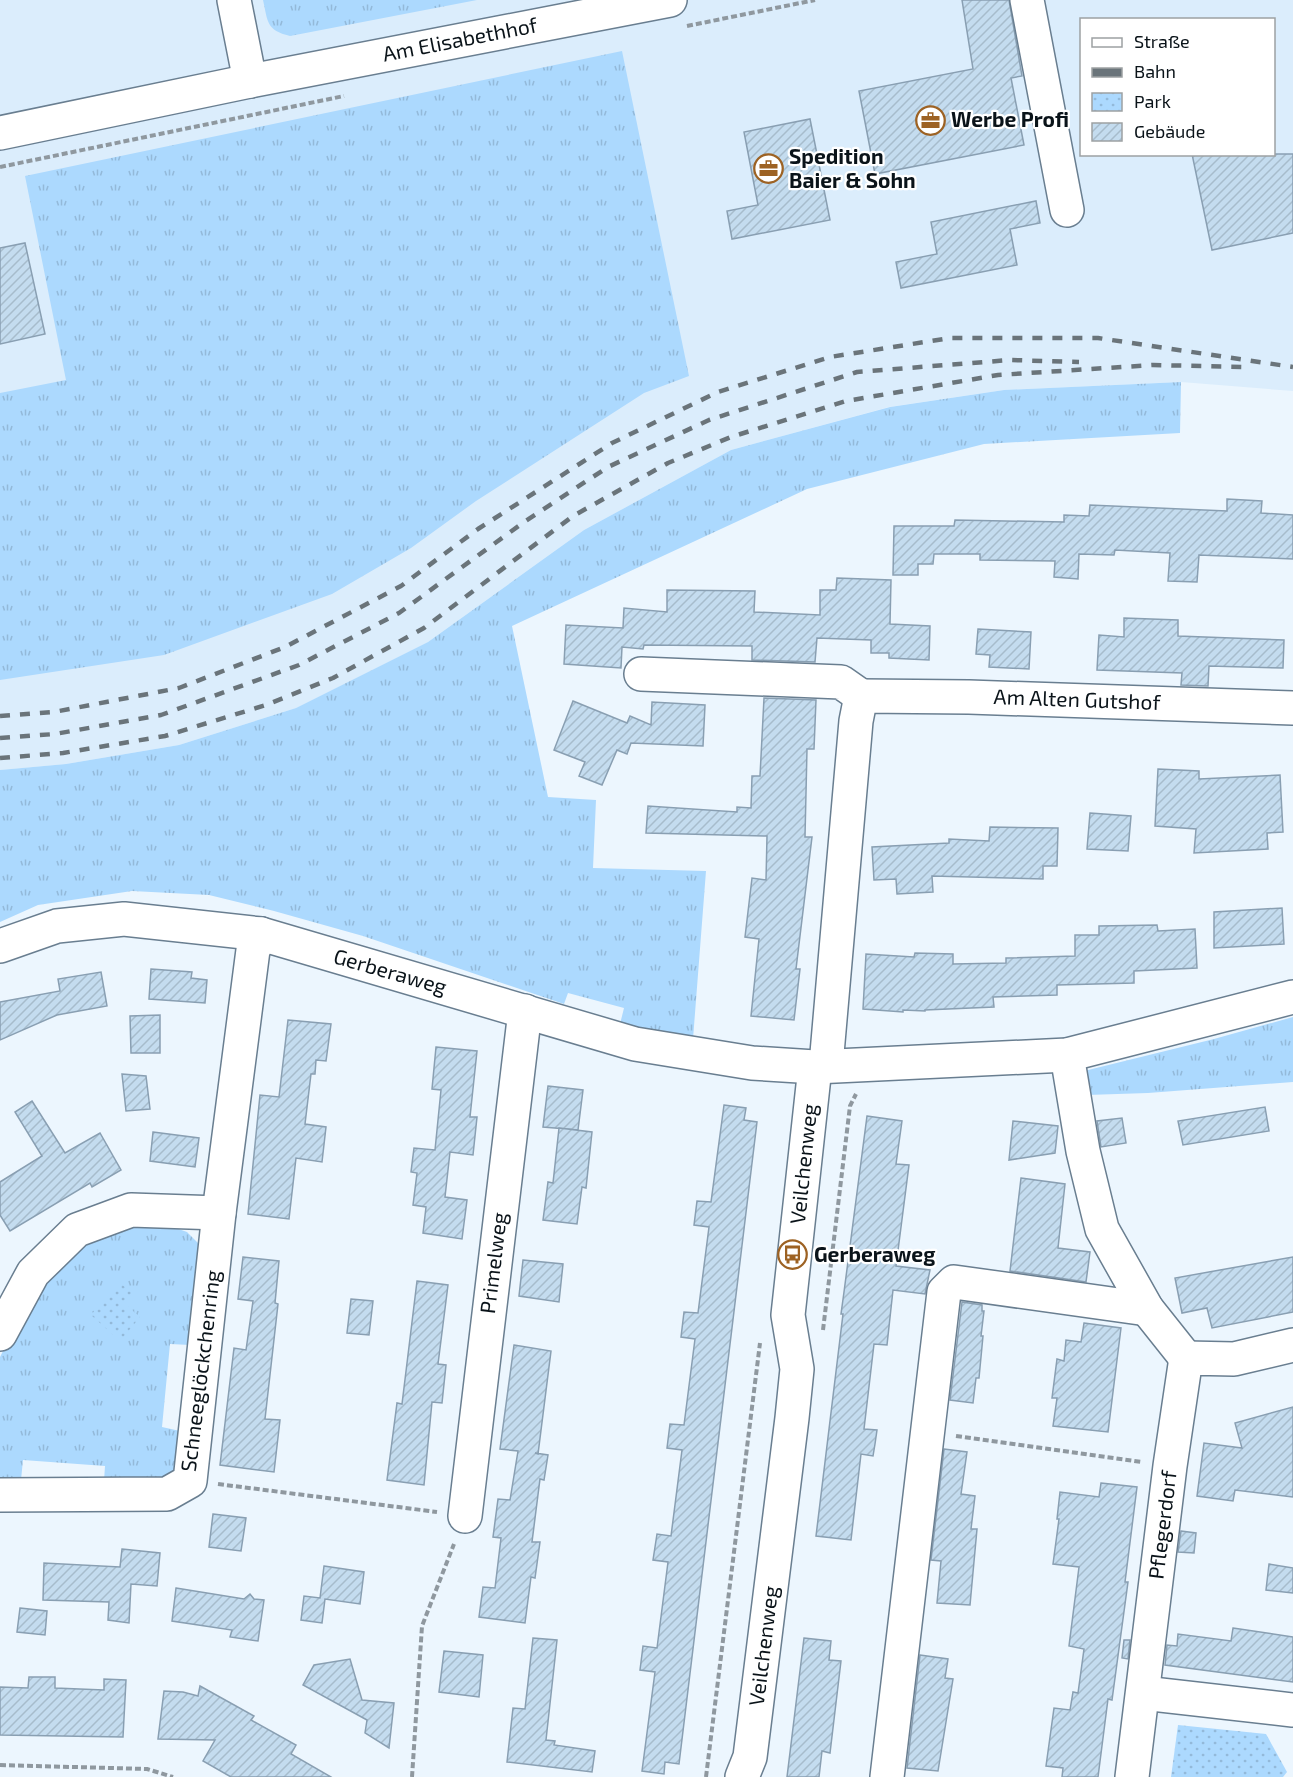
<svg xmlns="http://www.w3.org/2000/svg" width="1293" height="1777" viewBox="0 0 1293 1777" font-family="'Exo 2',sans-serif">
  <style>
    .built { fill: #dbedfc; fill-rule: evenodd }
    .grass { fill: url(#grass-tufts) }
    .park { fill: url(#park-dots) }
    .building { fill: url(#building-hatch); stroke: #899fb2; stroke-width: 1.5 }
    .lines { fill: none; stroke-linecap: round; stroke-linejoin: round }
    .minor-casing { stroke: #697e90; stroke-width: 36 }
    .path { stroke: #8f989f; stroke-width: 4; stroke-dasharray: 6 3; stroke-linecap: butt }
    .minor { stroke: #fff; stroke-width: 33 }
    .rail { stroke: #6a747a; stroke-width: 4.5; stroke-dasharray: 10 10; stroke-linecap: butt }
    .labels { text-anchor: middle; stroke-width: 4.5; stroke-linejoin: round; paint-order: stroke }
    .street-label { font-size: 21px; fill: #0a1319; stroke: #fff }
    .poi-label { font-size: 21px; font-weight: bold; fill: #0a1319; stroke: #fff; text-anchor: start }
  </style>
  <defs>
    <pattern id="grass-tufts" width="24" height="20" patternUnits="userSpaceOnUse" patternTransform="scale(1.5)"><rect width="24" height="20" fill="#acd9fe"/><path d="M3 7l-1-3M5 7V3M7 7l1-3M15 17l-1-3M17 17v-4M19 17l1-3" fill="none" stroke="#93b9d9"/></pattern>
    <pattern id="park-dots" width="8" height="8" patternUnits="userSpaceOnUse" patternTransform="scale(1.5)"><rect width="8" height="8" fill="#acd9fe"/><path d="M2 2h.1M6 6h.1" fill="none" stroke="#93b9d9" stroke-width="1.8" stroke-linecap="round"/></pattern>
    <pattern id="building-hatch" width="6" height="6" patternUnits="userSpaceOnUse" patternTransform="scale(1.5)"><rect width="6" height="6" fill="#c4dcef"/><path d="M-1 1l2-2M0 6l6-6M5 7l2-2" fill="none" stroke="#a7bccc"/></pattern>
  </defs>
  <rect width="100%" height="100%" fill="#ecf6fe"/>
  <!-- built -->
  <path class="built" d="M0 0H1293V391L1181 382 1004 390 889 407 731 450 584 530 428 642 296 708 179 745 66 764 0 770ZM1082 20H1274V154H1082Z"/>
  <!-- grass -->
  <g class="grass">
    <path d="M263 0H477L290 36C266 30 268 22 263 0Z"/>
    <path d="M622 51 689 376 644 393 476 501 411 548 332 594 164 655 0 680V393L66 380 25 176Z"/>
    <path d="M1181 382 1180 433 984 444 807 489 512 626 548 797 596 800 593 868 706 871 693 1039 620 1024 624 1008 568 993 564 1004 363 936 274 911 209 895 132 891 38 905 0 922V770L66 764 179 745 296 708 428 642 584 530 731 450 890 407 1004 390Z"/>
    <path d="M1293 1017V1082L1148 1093 1087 1095 1080 1072 1214 1039Z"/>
    <path d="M143 1224 167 1225 187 1232 198 1243 200 1257 190 1345 170 1344 162 1427 180 1431C178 1441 179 1453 176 1464 170 1490 124 1481 104 1481L105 1466 23 1460 21 1480H0V1357L23 1311 74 1247 116 1228Z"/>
  </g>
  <!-- park -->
  <g class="park">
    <path d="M119 1282 132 1293 124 1303 140 1317 120 1341 91 1315Z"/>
    <path d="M1178 1725 1266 1734 1287 1772 1283 1777H1171Z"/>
  </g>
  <!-- building -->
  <g class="building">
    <path d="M962 0H1009L1022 76 1011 78 1024 145 875 174 859 91 973 69Z"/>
    <path d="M810 119 830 220 732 239 727 211 758 205 744 132Z"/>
    <path d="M1192 154H1293V233L1212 250Z"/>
    <path d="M1036 201 1040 223 1010 229 1017 265 901 288 896 262 937 254 931 222Z"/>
    <path d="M25 243 45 334 0 344V248Z"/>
    <path d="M1227 499 1262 501 1261 513 1293 515V559L1199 555 1197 582 1168 581 1170 553 1115 550 1114 555 1079 554 1078 579 1054 577 1055 561 980 560V554H934L933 564H918V575H893L894 526H954L955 520 1064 522V515L1089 516 1090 505 1227 511Z"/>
    <path d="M837 578 891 580 890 624 930 626 929 660 889 658V653H871V640L817 638 815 662 752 660V646L644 645 643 649 622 647 621 668 564 664 566 625 623 628 624 608 667 612V590L755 591 754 612 820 615V590H836Z"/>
    <path d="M1124 618 1178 620V636L1284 640 1283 668 1209 666 1208 686 1181 685 1182 673 1097 670 1099 635 1124 637Z"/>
    <path d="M978 629 1031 632 1029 669 989 667 990 655 976 654Z"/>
    <path d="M764 698 816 700 814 749H807L805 837H812L796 969H800L794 1020 751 1016 759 939 745 937 752 878 766 880 767 836 646 833 648 806 737 812V807L751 808 752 776H760Z"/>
    <path d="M573 701 627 723 630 716 651 725 652 702 705 705 703 746 631 743 627 754 617 750 602 785 579 776 585 762 554 750Z"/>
    <path d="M1158 769 1199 771V779L1280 775 1283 832 1267 833 1268 849 1194 853 1196 829 1155 826Z"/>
    <path d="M1090 813 1131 816 1128 851 1087 849Z"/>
    <path d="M990 827 1058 828 1057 866H1043V879L932 876 933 892 897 894 896 879 874 880 872 847 949 843V839L989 841Z"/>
    <path d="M1282 908 1284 944 1214 948V912Z"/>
    <path d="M1157 925 1158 931 1195 929 1197 968 1134 971V983L1057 985V995L993 997 994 1007 925 1010V1011L903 1010V1012L863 1009 866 954 914 957 915 953 953 954V964L1006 963V958L1075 956V935H1099V926Z"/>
    <path d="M151 969 192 972 191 978 207 980 205 1003 149 999Z"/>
    <path d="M101 972 107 1006 57 1015 0 1040V1002L60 991 58 979Z"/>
    <path d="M160 1015V1053H131L130 1016Z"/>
    <path d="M288 1020 331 1024 326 1061 316 1060 315 1074H311L305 1124 326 1127 322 1162 296 1158 289 1219 248 1214 260 1095 279 1097Z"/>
    <path d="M436 1047 477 1051 470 1117H477L473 1155 450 1152 445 1197 467 1200 462 1239 423 1233 426 1207 413 1205 417 1173 411 1172 414 1148 435 1150 441 1090 432 1089Z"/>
    <path d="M122 1074 146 1076 150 1109 126 1111Z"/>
    <path d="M548 1086 583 1090 578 1130 543 1127Z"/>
    <path d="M32 1101 65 1153 100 1133 121 1170 92 1187 90 1183 10 1231 0 1215V1182L42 1156 15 1112Z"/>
    <path d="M724 1105 746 1108 744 1120 757 1122 679 1764 665 1762 664 1774 642 1771 655 1672 640 1670 643 1646 657 1648 668 1562 653 1560 657 1534 671 1536 682 1450 667 1448 670 1424 684 1425 695 1339 681 1337 684 1312 698 1313 709 1227 694 1225 697 1201 711 1202Z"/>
    <path d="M1265 1107 1269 1131 1183 1145 1178 1121Z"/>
    <path d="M867 1116 902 1121 896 1164 909 1165 896 1266 930 1270 925 1294 893 1290 887 1345 874 1344 864 1429 877 1430 875 1444 873 1456 861 1454 851 1540 816 1536 843 1314H841L844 1292Z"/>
    <path d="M1122 1118 1126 1143 1101 1147 1097 1121Z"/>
    <path d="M1013 1121 1058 1126 1055 1153 1009 1160Z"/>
    <path d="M559 1128 592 1132 586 1188 582 1187 577 1224 543 1220 548 1182 553 1183Z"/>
    <path d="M153 1132 199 1138 195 1167 150 1161Z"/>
    <path d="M1021 1178 1065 1184 1058 1248 1090 1252 1086 1282 1010 1271Z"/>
    <path d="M243 1257 279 1261 275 1303 278 1304 265 1419 280 1420 274 1472 220 1465 234 1348 246 1350 253 1301 238 1299Z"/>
    <path d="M1293 1257V1312L1212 1328 1207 1308 1182 1313 1175 1278Z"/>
    <path d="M523 1260 563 1264 559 1302 519 1296Z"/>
    <path d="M417 1281 448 1285 438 1364 446 1365 442 1403 432 1402 424 1485 387 1480 397 1403 402 1404Z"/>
    <path d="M351 1299 373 1301 369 1335 347 1333Z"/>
    <path d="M962 1302 982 1305V1311H984L981 1336H983L979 1378H976L973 1403 950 1400Z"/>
    <path d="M1084 1323 1121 1328 1108 1432 1053 1426 1057 1398H1052L1057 1359 1064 1361 1066 1340 1081 1342Z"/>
    <path d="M514 1345 551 1351 538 1454 535 1453 548 1455 544 1480 540 1479 532 1542H540L535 1578 531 1577 525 1623 479 1617 483 1587 495 1588 501 1538 493 1537 498 1499 510 1500 518 1451 500 1449Z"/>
    <path d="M1293 1407V1497L1235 1490 1233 1501 1197 1496 1204 1443 1242 1448 1235 1423Z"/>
    <path d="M944 1449 967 1452 961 1494 975 1496 971 1529H977L970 1605 937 1603 941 1561 931 1560Z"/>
    <path d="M1101 1483 1137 1487 1125 1582H1128L1112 1700 1108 1699 1098 1777H1062L1063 1768 1046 1766 1054 1708 1070 1710 1073 1692 1078 1693 1084 1649 1069 1646 1079 1567 1053 1564 1059 1519H1057L1060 1492 1099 1497Z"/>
    <path d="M213 1514 246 1518 241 1551 209 1547Z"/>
    <path d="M1181 1531 1196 1533 1194 1553 1178 1552Z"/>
    <path d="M122 1549 160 1553 157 1586 131 1584 129 1623 108 1620 109 1602 43 1600 44 1563 120 1567Z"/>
    <path d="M1269 1564 1293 1568V1593L1266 1590Z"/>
    <path d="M324 1566 364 1572 360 1604 325 1599 322 1623 301 1620 304 1596 320 1598Z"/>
    <path d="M176 1588 244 1599 250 1594 254 1599 264 1600 258 1641 230 1637 232 1630 172 1621Z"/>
    <path d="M20 1608 47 1611 45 1635 17 1632Z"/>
    <path d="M1233 1628 1293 1637V1682L1165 1665 1167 1645 1177 1646 1178 1634 1231 1641Z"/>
    <path d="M533 1638 557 1640 546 1740 555 1741 554 1745 595 1751 592 1772 507 1762 513 1708 525 1709Z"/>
    <path d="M804 1638 831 1641 829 1660 841 1661 830 1753 822 1751 819 1777H787Z"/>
    <path d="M1124 1640H1130L1128 1659 1122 1658Z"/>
    <path d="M444 1651 483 1655 479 1697 439 1692Z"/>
    <path d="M920 1655 948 1659 945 1678 953 1679 938 1771 907 1768Z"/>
    <path d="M350 1659 362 1700 394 1703 389 1748 365 1733 367 1720 303 1685 314 1665Z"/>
    <path d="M29 1677H55V1688L104 1690V1679L126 1680 123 1737 0 1735V1687L28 1688Z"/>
    <path d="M200 1686 254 1716 251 1720 296 1745 291 1754 331 1777H231L203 1761 215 1740 158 1739 164 1691 183 1692 198 1696Z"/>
  </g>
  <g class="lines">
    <defs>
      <g id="minor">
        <path d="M234 0 250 81"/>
        <path d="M1027 0 1067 210"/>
        <path d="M0 133 250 81 670 0"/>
        <path d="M641 674 841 682 861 696"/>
        <path d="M0 946 57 926 124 919 261 934 635 1044 752 1063 815 1067 1067 1055 1293 997"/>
        <path d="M1067 1055 1083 1151 1102 1229 1147 1309 1186 1358"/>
        <path d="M826 1065 856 721 861 696 969 697 1293 708"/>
        <path d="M0 1334 33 1273 77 1230 131 1210 219 1213"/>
        <path d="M0 1495 167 1494 190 1481 219 1213 253 950 261 934"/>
        <path d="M465 1516 525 1011"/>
        <path d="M1143 1693 1293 1710"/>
        <path d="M742 1777 750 1757 792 1418 797 1369 788 1315 815 1067"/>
        <path d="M887 1777 944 1292 954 1282 1147 1309"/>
        <path d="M1132 1777 1170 1466 1186 1358 1234 1359 1293 1345"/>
      </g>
    </defs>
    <!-- minor casing -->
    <use href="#minor" class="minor-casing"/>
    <!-- path -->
    <g class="path">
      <path d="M687 26 815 0"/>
      <path d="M0 167 344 96"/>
      <path d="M823 1330 850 1106 856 1094"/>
      <path d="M956 1436 1142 1462"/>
      <path d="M218 1484 437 1512"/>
      <path d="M0 1765 147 1769 173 1777"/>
      <path d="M412 1777 422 1626 454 1544"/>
      <path d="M706 1777 760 1343"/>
    </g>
    <!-- minor -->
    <use href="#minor" class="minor"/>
    <!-- rail -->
    <g class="rail">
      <path d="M0 716 54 712 179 688 285 647 401 586 478 529 612 443 718 392 830 357 950 338H1098L1293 367"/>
      <path d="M0 738 55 734 161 715 299 665 399 613 524 522 608 467 709 420 857 372 1010 360 1079 362"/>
      <path d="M0 758 63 753 165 736 266 705 333 678 424 628 573 516 668 463 731 437 846 401 998 375 1153 365 1246 367"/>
    </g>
  </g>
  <!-- icons -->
  <defs>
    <symbol id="office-ring" viewBox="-11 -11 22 22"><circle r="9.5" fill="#fff" stroke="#9d6223" stroke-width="1.5"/><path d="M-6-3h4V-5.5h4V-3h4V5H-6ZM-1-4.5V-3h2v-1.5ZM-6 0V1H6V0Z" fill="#9d6223"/></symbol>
    <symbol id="bus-ring" viewBox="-11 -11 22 22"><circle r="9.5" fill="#fff" stroke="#9d6223" stroke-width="1.5"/><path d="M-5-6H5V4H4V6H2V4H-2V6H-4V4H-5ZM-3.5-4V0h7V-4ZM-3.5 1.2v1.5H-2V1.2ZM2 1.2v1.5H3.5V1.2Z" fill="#9d6223"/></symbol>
  </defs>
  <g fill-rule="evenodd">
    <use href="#office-ring" x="914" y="104" width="33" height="33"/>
    <use href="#office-ring" x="752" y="152" width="33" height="33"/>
    <use href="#bus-ring" x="776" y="1238" width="33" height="33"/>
  </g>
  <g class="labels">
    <!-- street labels -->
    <g class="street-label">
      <text transform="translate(460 40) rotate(-11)" y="7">Am Elisabethhof</text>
      <text transform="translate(1077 700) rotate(2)" y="7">Am Alten Gutshof</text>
      <text transform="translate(390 972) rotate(16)" y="7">Gerberaweg</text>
      <text transform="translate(804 1164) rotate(-84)" y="7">Veilchenweg</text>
      <text transform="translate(494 1263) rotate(-83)" y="7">Primelweg</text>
      <text transform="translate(201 1371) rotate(-83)" y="7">Schneeglöckchenring</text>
      <text transform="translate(1163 1525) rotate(-83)" y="7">Pflegerdorf</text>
      <text transform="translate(764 1646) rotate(-83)" y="7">Veilchenweg</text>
    </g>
    <!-- poi labels -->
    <g class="poi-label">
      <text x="951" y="127">Werbe Profi</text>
      <text x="789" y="164">Spedition<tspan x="789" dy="24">Baier &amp; Sohn</tspan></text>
      <text x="814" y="1262">Gerberaweg</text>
    </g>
  </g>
  <!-- legend -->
  <rect x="1080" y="18" width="195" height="138" fill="#ffffff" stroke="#9da1a3" stroke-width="1.5"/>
  <rect x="1092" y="38" width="30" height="9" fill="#ffffff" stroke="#9da1a3" stroke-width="1.5"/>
  <text x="1134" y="48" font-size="18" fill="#0a1319">Straße</text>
  <rect x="1092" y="68" width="30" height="9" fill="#6a747a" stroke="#9da1a3" stroke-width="1.5"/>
  <text x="1134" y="78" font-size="18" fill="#0a1319">Bahn</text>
  <rect x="1092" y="93" width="30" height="18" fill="url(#park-dots)" stroke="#9da1a3" stroke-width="1.5"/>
  <text x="1134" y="108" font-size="18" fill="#0a1319">Park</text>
  <rect x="1092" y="123" width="30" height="18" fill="url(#building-hatch)" stroke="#9da1a3" stroke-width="1.5"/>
  <text x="1134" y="138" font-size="18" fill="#0a1319">Gebäude</text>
</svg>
